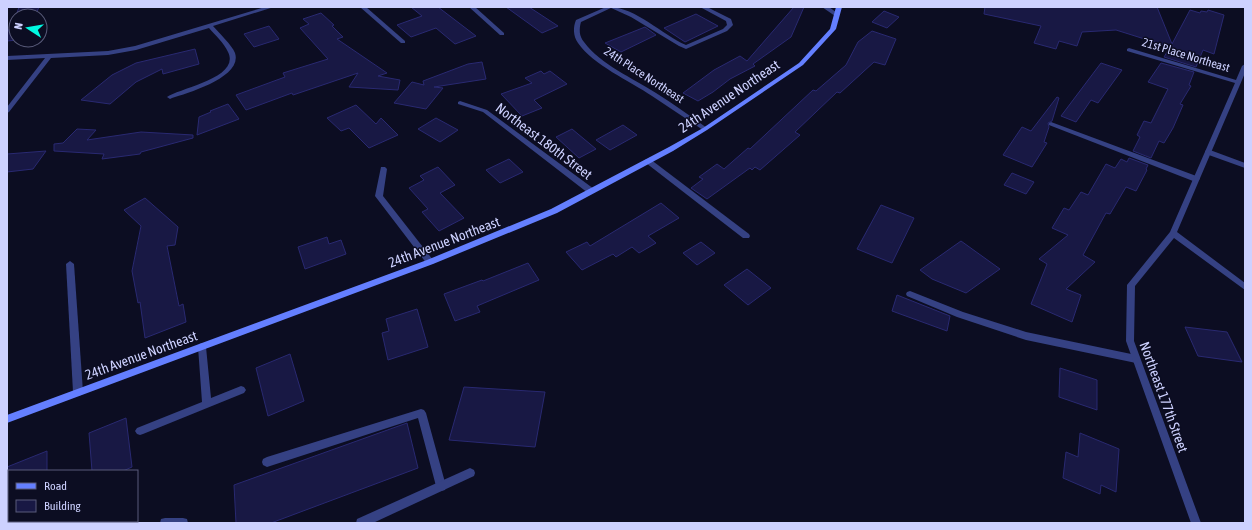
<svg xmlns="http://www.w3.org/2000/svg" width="1252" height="530" viewBox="0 0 1252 530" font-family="'Asap Condensed',sans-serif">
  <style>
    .building { fill: #181844; stroke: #292971 }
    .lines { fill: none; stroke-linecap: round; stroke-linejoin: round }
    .service { fill: #354183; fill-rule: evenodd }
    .minor { fill: #354183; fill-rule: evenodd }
    .secondary { fill: #647fff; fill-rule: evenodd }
    .labels { text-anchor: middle; stroke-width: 3; stroke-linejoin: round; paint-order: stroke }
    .far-street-label { font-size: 12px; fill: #cdd1ff; stroke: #0c0d22 }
    .street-label { font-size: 14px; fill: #cdd1ff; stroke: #0c0d22 }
  </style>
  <rect width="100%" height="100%" fill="#0c0d22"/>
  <!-- building -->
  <g class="building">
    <path d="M19 7H39L35 16H16Z"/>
    <path d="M411 7H438L476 36 455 44 436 28 411 37 397 25 422 16Z"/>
    <path d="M506 7H529L558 26 542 33Z"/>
    <path d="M794 7H804L791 37 753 64 755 66 730 79 713 92 698 101 683 93 714 70 740 56 747 61Z"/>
    <path d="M985 7H1157L1172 44 1190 10 1200 13 1201 11 1207 12 1208 10 1224 15 1214 54 1203 50 1196 67 1164 57 1170 47 1116 30 1082 32 1077 46 1059 41 1056 49 1034 43 1041 26 984 14Z"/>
    <path d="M884 11 899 17 887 28 872 22Z"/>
    <path d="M321 13 334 25 332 26 343 37 337 39 387 73 378 76 400 80 398 90 349 87 358 73 293 95 292 93 246 110 236 95 285 77 283 73 328 59 300 28 309 24 303 19Z"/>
    <path d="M696 14 718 26 685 42 664 28Z"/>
    <path d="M16 16V40H18L7 41V33Z"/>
    <path d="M269 26 279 39 254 47 244 34Z"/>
    <path d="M645 27 656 35 621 52 605 43Z"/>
    <path d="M872 31 896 39 885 65 874 62 840 93 837 92 795 132 800 135 760 170 755 167 752 170 750 168 707 199 691 188 703 179 699 177 717 164 724 169 748 148 750 149 813 90 816 91 846 65 858 42Z"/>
    <path d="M195 49 199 64 163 74 162 69 136 82 110 104 81 100 112 75 136 63Z"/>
    <path d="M482 62 486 79 434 87 443 88 426 109 394 103 412 82 424 85 423 81 468 64Z"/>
    <path d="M1101 63 1122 70 1098 103 1091 100 1076 122 1061 116Z"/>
    <path d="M1161 63 1194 72 1189 85 1191 86 1180 104 1183 105 1173 128 1164 143 1159 141 1151 158 1133 151 1140 137 1137 135 1144 121 1151 123 1168 89 1148 82Z"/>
    <path d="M541 71 544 74 550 71 567 84 534 100 542 108 522 116 501 94 532 83 525 78Z"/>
    <path d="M1057 97 1059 98 1052 121 1048 123 1049 127 1044 142 1047 143 1032 167 1003 155 1022 127 1031 131Z"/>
    <path d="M228 104 239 119 197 135 199 117 211 112 210 111Z"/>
    <path d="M356 105 376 124 381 118 398 135 369 148 349 128 341 131 327 118Z"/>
    <path d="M436 118 458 130 440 142 418 129Z"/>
    <path d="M623 125 637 135 610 150 596 140Z"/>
    <path d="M77 129 96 130 87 140 141 132 193 135V138L141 152 140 154 102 159 104 154 54 151V144L63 143Z"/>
    <path d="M572 129 596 149 579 158 556 137Z"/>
    <path d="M46 151 33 169 7 172V154Z"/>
    <path d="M1129 158 1148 165 1146 169 1147 170 1136 191 1126 187 1110 214 1106 213 1083 255 1095 262 1066 289 1081 295 1072 322 1031 304 1047 264 1039 259 1068 235 1052 228 1064 208 1069 210 1081 192 1088 195 1106 164 1115 168 1121 159 1127 162Z"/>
    <path d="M509 159 523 172 500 183 486 170Z"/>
    <path d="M438 167 455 185 440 193 464 218 439 231 422 212 428 209 409 188 424 180 420 176Z"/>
    <path d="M1012 173 1034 182 1026 194 1004 185Z"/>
    <path d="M145 198 178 227 175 245 167 246 179 306 183 304 186 322 145 338 140 302 138 303 132 271 141 226 124 210Z"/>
    <path d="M661 203 679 218 648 236 656 243 639 253 632 247 616 257 613 254 582 270 566 252 587 242 590 246Z"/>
    <path d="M881 205 914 218 892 263 857 249Z"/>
    <path d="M327 237 329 244 341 240 346 254 305 269 298 247Z"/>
    <path d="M961 241 1000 269 966 293 932 279 920 270Z"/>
    <path d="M701 242 715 253 697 265 683 253Z"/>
    <path d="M528 263 539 280 477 306 480 312 455 321 444 294 482 280 483 281Z"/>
    <path d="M747 269 771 288 748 305 724 285Z"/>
    <path d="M897 295 950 316 947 331 892 311Z"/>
    <path d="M417 309 428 347 388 360 382 333 389 331 386 319Z"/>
    <path d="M1185 327 1227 332 1242 362 1198 356Z"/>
    <path d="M290 354 304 401 268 416 256 368Z"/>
    <path d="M1060 368 1097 380V410L1059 397Z"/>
    <path d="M464 387 545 392 535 447 449 440Z"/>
    <path d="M126 418 132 467 123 471H92L89 433Z"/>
    <path d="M407 423 418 468 271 523H236L234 485Z"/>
    <path d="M1080 433 1119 449 1116 492 1101 485 1100 494 1063 478 1066 452 1078 457Z"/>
    <path d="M47 451V471H7V467Z"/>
  </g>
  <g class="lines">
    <!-- service -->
    <g class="service">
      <path d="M609 7C636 7 662 35 686 45L723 29 727 25 726 21 700 7H707L731 19 733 25 727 31 686 49 679 46 631 17Z"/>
      <path d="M1051 122 1199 177 1200 179 1196 181H1193L1049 125V123Z"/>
      <path d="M1206 150H1210L1245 163V168L1206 154 1205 152Z"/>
      <path d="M646 159H650L749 234 750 236 749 238H743L646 163 645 161Z"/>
      <path d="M910 291 963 312 1026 332 1136 355 1139 356 1140 359 1139 362 1136 363 1026 340 957 317 907 296 906 294 907 292Z"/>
      <path d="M202 343 205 344 206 347 211 398 241 386 244 387 246 390 244 393 143 434 140 435 137 434 135 431 137 428 202 402 198 347 199 344Z"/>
      <path d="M421 409 424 410 426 413 446 486 445 490 441 491 437 490 436 486 418 418 267 467 263 465 262 462 263 459 267 457Z"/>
      <path d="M165 518H183L187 519 188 523H160L161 519Z"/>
    </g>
    <!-- minor -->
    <g class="minor">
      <path d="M265 7H274L213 26C219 33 232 45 235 53 243 77 188 93 172 98L170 99 167 97C179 88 241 78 228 52 224 43 215 35 209 28L136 50 108 55 51 58 9 112 7 113V107L45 58 7 60V56L108 51 135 46Z"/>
      <path d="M360 7H366L405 41V43H401Z"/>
      <path d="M469 7H475L504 33V35H500Z"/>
      <path d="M606 7H613L581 22C579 29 579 36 584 42 601 65 633 78 656 93 674 104 690 116 707 128V130H703C686 119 669 107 652 96 630 81 593 65 578 43 573 36 573 27 576 20Z"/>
      <path d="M822 7H829L840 15 835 16Z"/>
      <path d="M1129 48 1236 80 1242 66 1245 64V73L1177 232 1245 283V290L1174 238 1135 286 1134 341 1201 523H1191L1126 341 1127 285 1170 232 1235 83 1127 51V49Z"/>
      <path d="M460 101 487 110 594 189 595 191 594 193H588L483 112 458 104V102Z"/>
      <path d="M381 167H385L387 169 383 196 433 260 434 262 433 264H427L375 196Z"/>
      <path d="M70 261 74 264 83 392 81 395 78 396 75 395 73 392 66 264Z"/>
      <path d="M470 468 474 470 475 473 474 476 373 523H356L357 519Z"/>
    </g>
    <!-- secondary -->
    <path class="secondary" d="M836 7H842L836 29 803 65 707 130 673 151 557 213 433 264 7 423V415L427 260 551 209 669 147 703 128 799 63 830 29Z"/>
  </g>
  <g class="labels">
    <!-- far-street labels -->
    <g class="far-street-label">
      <text transform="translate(1186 55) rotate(17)" y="4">21st Place Northeast</text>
      <text transform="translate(644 75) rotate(33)" y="4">24th Place Northeast</text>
    </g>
    <!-- street labels -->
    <g class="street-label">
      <text transform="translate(729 96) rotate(-34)" y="5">24th Avenue Northeast</text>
      <text transform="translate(544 141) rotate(37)" y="5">Northeast 180th Street</text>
      <text transform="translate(444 242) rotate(-21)" y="5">24th Avenue Northeast</text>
      <text transform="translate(141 355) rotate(-20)" y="5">24th Avenue Northeast</text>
      <text transform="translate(1164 397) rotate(70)" y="5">Northeast 177th Street</text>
    </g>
  </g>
  <!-- border -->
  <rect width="1252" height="530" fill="none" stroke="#cdd1ff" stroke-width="16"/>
  <!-- legend -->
  <rect x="8" y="470" width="130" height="52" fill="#0c0d22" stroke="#595b7a"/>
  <rect x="16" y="483" width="20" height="6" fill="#647fff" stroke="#595b7a"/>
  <text x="44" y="490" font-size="12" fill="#cdd1ff">Road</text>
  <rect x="16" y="500" width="20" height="12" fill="#181844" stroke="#595b7a"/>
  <text x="44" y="510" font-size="12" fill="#cdd1ff">Building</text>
  <!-- north arrow -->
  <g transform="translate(28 28) rotate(282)"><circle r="19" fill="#0c0d22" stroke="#595b7a"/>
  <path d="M0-3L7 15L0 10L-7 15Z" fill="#00f8e1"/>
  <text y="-6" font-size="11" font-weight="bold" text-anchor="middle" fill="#cdd1ff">N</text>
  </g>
</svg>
